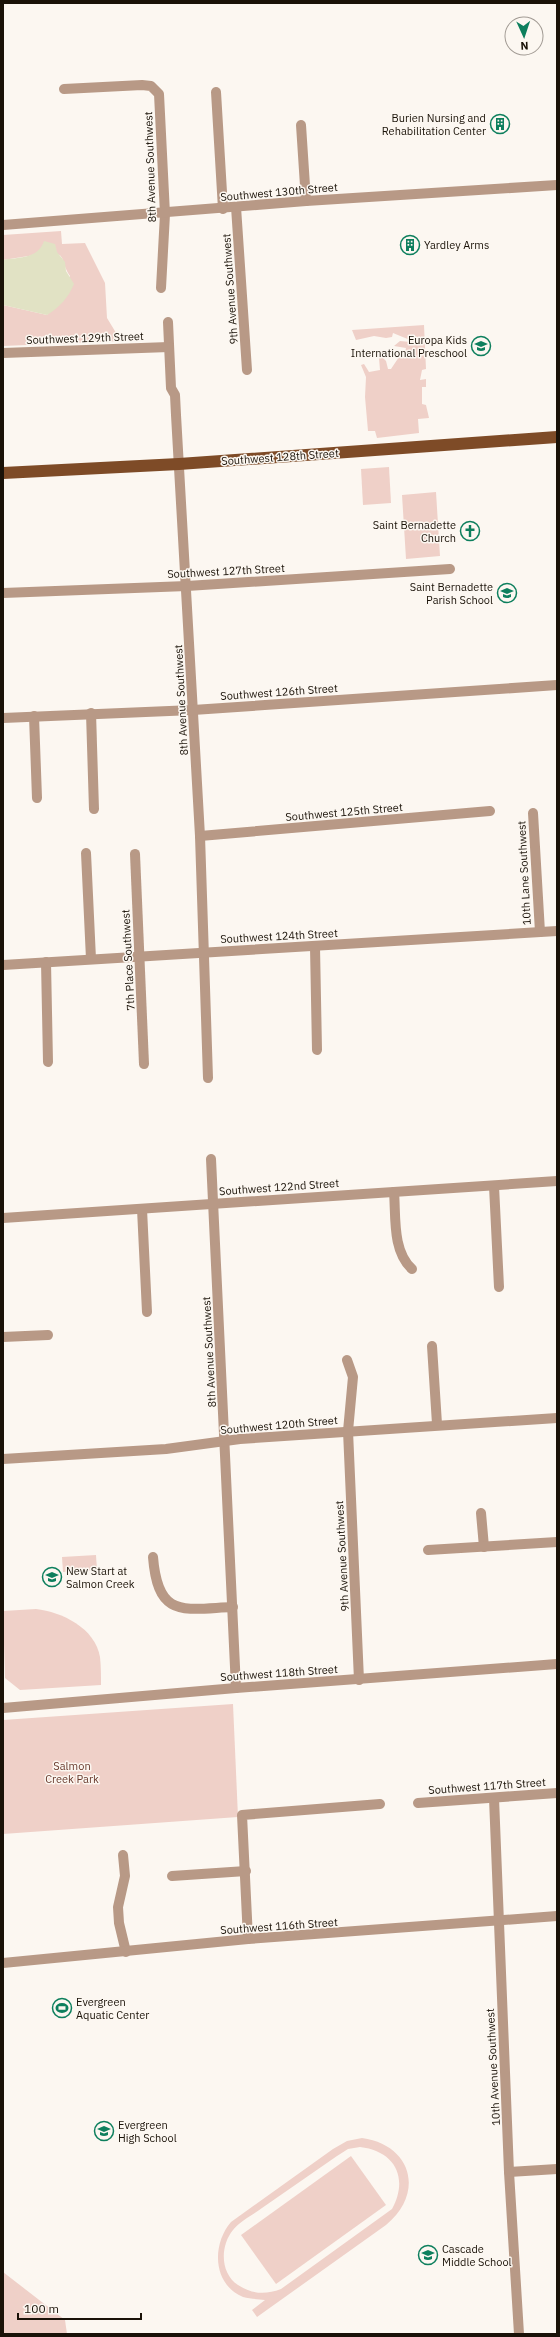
<svg xmlns="http://www.w3.org/2000/svg" width="560" height="2337" viewBox="0 0 560 2337" font-family="'IBM Plex Sans',sans-serif">
  <style>
    .green { fill: #efd0c8; fill-rule: evenodd }
    .water { fill: #e1e2c4 }
    .lines { fill: none; stroke-linecap: round; stroke-linejoin: round }
    .minor { stroke: #b89986; stroke-width: 10 }
    .major { stroke: #7e4b27; stroke-width: 12 }
    .labels { text-anchor: middle; stroke-width: 3; stroke-linejoin: round; paint-order: stroke }
    .poi-label { font-size: 11px; fill: #1a1208; stroke: #fcf7f1; text-anchor: start }
    .street-label { font-size: 11px; fill: #1a1208; stroke: #fcf7f1 }
    .park-label { font-size: 11px; fill: #67382b; stroke: #fcf7f1 }
  </style>
  <rect width="100%" height="100%" fill="#fcf7f1"/>
  <!-- green -->
  <g class="green">
    <path d="M61 231 62 244 85 243 105 283 107 318 121 341 3 346V305L47 315 70 276C58 258 70 255 42 249L35 255 3 260V235Z"/>
    <path d="M424 325 426 369 422 370 420 380 426 379V387H422V404L426 405 429 418 418 419 419 433 377 438 375 431H368L365 397 366 377 361 365 364 364 369 372 380 370 379 358 382 357 386 361 388 369H391L399 357 404 356 406 348 394 346 400 341 410 342V340L393 333 392 337 386 338 374 336 356 340 352 330Z"/>
    <path d="M389 467 391 503 363 505 361 469Z"/>
    <path d="M436 492 440 556 406 559 402 495Z"/>
    <path d="M96 1555 97 1570 63 1572 62 1557Z"/>
    <path d="M36 1609C62 1612 95 1628 100 1657 101 1666 101 1676 101 1685L20 1690 5 1678 3 1611Z"/>
    <path d="M233 1704 238 1817 3 1834V1720Z"/>
    <path d="M362 2138C412 2145 425 2193 386 2225L257 2317 252 2310 265 2300C258 2299 250 2299 243 2297 212 2284 212 2244 231 2222L333 2149 347 2141ZM360 2147C395 2151 409 2178 392 2209L281 2289C265 2295 252 2294 238 2285 220 2273 220 2246 233 2230 240 2221 253 2215 262 2208 287 2191 312 2173 337 2156L348 2149Z"/>
    <path d="M351 2156 386 2205 276 2284 241 2235Z"/>
    <path d="M3 2272 65 2320 67 2334H3Z"/>
  </g>
  <!-- water -->
  <path class="water" d="M44 241 55 244 57 252 65 262 66 271 74 284C68 298 60 307 47 315L3 305V260C19 257 38 259 44 241Z"/>
  <g class="lines">
    <!-- minor -->
    <g class="minor">
      <path d="M64 89 142 85 151 86 159 94 165 214 161 288"/>
      <path d="M216 92 223 209"/>
      <path d="M301 125 306 201"/>
      <path d="M236 207 247 370"/>
      <path d="M3 225 306 201 557 185"/>
      <path d="M168 322 171 388 175 395 176 415 200 836 208 1078"/>
      <path d="M3 353 169 347"/>
      <path d="M3 593 187 586 450 569"/>
      <path d="M91 713 94 809"/>
      <path d="M34 716 37 798"/>
      <path d="M3 718 193 710 557 685"/>
      <path d="M533 813 540 932"/>
      <path d="M200 836 490 811"/>
      <path d="M86 853 91 959"/>
      <path d="M135 854 144 1064"/>
      <path d="M315 947 317 1050"/>
      <path d="M46 962 48 1062"/>
      <path d="M3 965 557 931"/>
      <path d="M211 1159 236 1688"/>
      <path d="M494 1186 499 1287"/>
      <path d="M394 1192C396 1216 392 1251 412 1269"/>
      <path d="M142 1209 147 1312"/>
      <path d="M3 1218 557 1181"/>
      <path d="M3 1337 48 1335"/>
      <path d="M432 1346 437 1424"/>
      <path d="M347 1360 353 1377 348 1431 359 1680"/>
      <path d="M3 1459 166 1449 240 1439 557 1418"/>
      <path d="M481 1513 484 1547"/>
      <path d="M428 1550 557 1542"/>
      <path d="M153 1557C158 1619 183 1609 233 1607"/>
      <path d="M3 1708 236 1688 557 1664"/>
      <path d="M494 1798 509 2172 519 2334"/>
      <path d="M418 1803 557 1793"/>
      <path d="M123 1855 125 1876 118 1907 119 1923 126 1952"/>
      <path d="M172 1876 246 1871"/>
      <path d="M248 1939 242 1815 380 1804"/>
      <path d="M3 1963 248 1939 557 1916"/>
      <path d="M509 2172 557 2169"/>
    </g>
    <!-- major -->
    <path class="major" d="M3 473 179 464 557 437"/>
  </g>
  <!-- icons -->
  <defs>
    <symbol id="building-ring" viewBox="-11 -11 22 22"><circle r="9.5" fill="#fcf7f1" stroke="#0d7f5d" stroke-width="1.5"/><path d="M-4-6H4V6H1V3H-1V6H-4ZM-2.5-4.3h1.7v1.8h-1.7ZM.8-4.3h1.7v1.8H.8ZM-2.5-1h1.7V.8h-1.7ZM.8-1h1.7V.8H.8Z" fill="#0d7f5d"/></symbol>
    <symbol id="school-ring" viewBox="-11 -11 22 22"><circle r="9.5" fill="#fcf7f1" stroke="#0d7f5d" stroke-width="1.5"/><path d="M0-5L7-2L0 1L-7-2ZM-4 1L0 2.5L4 1V4Q0 6-4 4Z" fill="#0d7f5d"/></symbol>
    <symbol id="church-ring" viewBox="-11 -11 22 22"><circle r="9.5" fill="#fcf7f1" stroke="#0d7f5d" stroke-width="1.5"/><path d="M-1.2-6h2.4v3.5h3.3v2.4h-3.3V6h-2.4V-.1h-3.3v-2.4h3.3Z" fill="#0d7f5d"/></symbol>
    <symbol id="stadium-ring" viewBox="-11 -11 22 22"><circle r="9.5" fill="#fcf7f1" stroke="#0d7f5d" stroke-width="1.5"/><path d="M0-5a6.5 5 0 1 0 0 10a6.5 5 0 1 0 0-10ZM-3.5-1.8h7v3.6h-7Z" fill="#0d7f5d"/></symbol>
  </defs>
  <g fill-rule="evenodd">
    <use href="#building-ring" x="489" y="113" width="22" height="22"/>
    <use href="#building-ring" x="399" y="234" width="22" height="22"/>
    <use href="#school-ring" x="470" y="335" width="22" height="22"/>
    <use href="#church-ring" x="459" y="520" width="22" height="22"/>
    <use href="#school-ring" x="496" y="582" width="22" height="22"/>
    <use href="#school-ring" x="41" y="1566" width="22" height="22"/>
    <use href="#stadium-ring" x="51" y="1997" width="22" height="22"/>
    <use href="#school-ring" x="93" y="2120" width="22" height="22"/>
    <use href="#school-ring" x="417" y="2244" width="22" height="22"/>
  </g>
  <g class="labels">
    <!-- poi labels -->
    <g class="poi-label">
      <text x="486" y="122" text-anchor="end">Burien Nursing and<tspan x="486" dy="13">Rehabilitation Center</tspan></text>
      <text x="424" y="249">Yardley Arms</text>
      <text x="467" y="344" text-anchor="end">Europa Kids<tspan x="467" dy="13">International Preschool</tspan></text>
      <text x="456" y="529" text-anchor="end">Saint Bernadette<tspan x="456" dy="13">Church</tspan></text>
      <text x="493" y="591" text-anchor="end">Saint Bernadette<tspan x="493" dy="13">Parish School</tspan></text>
      <text x="66" y="1575">New Start at<tspan x="66" dy="13">Salmon Creek</tspan></text>
      <text x="76" y="2006">Evergreen<tspan x="76" dy="13">Aquatic Center</tspan></text>
      <text x="118" y="2129">Evergreen<tspan x="118" dy="13">High School</tspan></text>
      <text x="442" y="2253">Cascade<tspan x="442" dy="13">Middle School</tspan></text>
    </g>
    <!-- street labels -->
    <g class="street-label">
      <text transform="translate(150 167) rotate(-92)" y="4">8th Avenue Southwest</text>
      <text transform="translate(279 192) rotate(-5)" y="4">Southwest 130th Street</text>
      <text transform="translate(230 289) rotate(-94)" y="4">9th Avenue Southwest</text>
      <text transform="translate(85 338) rotate(-2)" y="4">Southwest 129th Street</text>
      <text transform="translate(280 457) rotate(-4)" y="4">Southwest 128th Street</text>
      <text transform="translate(226 571) rotate(-3)" y="4">Southwest 127th Street</text>
      <text transform="translate(279 692) rotate(-4)" y="4">Southwest 126th Street</text>
      <text transform="translate(181 700) rotate(-93)" y="4">8th Avenue Southwest</text>
      <text transform="translate(344 812) rotate(-5)" y="4">Southwest 125th Street</text>
      <text transform="translate(524 873) rotate(-93)" y="4">10th Lane Southwest</text>
      <text transform="translate(279 936) rotate(-3)" y="4">Southwest 124th Street</text>
      <text transform="translate(128 960) rotate(-93)" y="4">7th Place Southwest</text>
      <text transform="translate(279 1187) rotate(-4)" y="4">Southwest 122nd Street</text>
      <text transform="translate(209 1352) rotate(-93)" y="4">8th Avenue Southwest</text>
      <text transform="translate(279 1425) rotate(-5)" y="4">Southwest 120th Street</text>
      <text transform="translate(342 1556) rotate(-93)" y="4">9th Avenue Southwest</text>
      <text transform="translate(279 1673) rotate(-4)" y="4">Southwest 118th Street</text>
      <text transform="translate(487 1786) rotate(-4)" y="4">Southwest 117th Street</text>
      <text transform="translate(279 1926) rotate(-4)" y="4">Southwest 116th Street</text>
      <text transform="translate(493 2067) rotate(-93)" y="4">10th Avenue Southwest</text>
    </g>
    <!-- park labels -->
    <g class="park-label">
      <text x="72" y="1770">Salmon<tspan x="72" dy="13">Creek Park</tspan></text>
    </g>
  </g>
  <!-- border -->
  <rect width="560" height="2337" fill="none" stroke="#1a1208" stroke-width="8"/>
  <!-- north arrow -->
  <g transform="translate(524 36) rotate(177)"><circle r="19" fill="#fcf7f1" stroke="#a29b94"/>
  <path d="M0-3L7 15L0 10L-7 15Z" fill="#0d7f5d"/>
  <text y="-6" font-size="11" font-weight="bold" text-anchor="middle" fill="#1a1208">N</text>
  </g>
  <!-- scale -->
  <path d="M18 2313v6h123v-6" fill="none" stroke="#1a1208" stroke-width="2"/>
  <text x="24" y="2313" font-size="12" fill="#1a1208" stroke="#fcf7f1" stroke-width="3" paint-order="stroke">100 m</text>
</svg>
